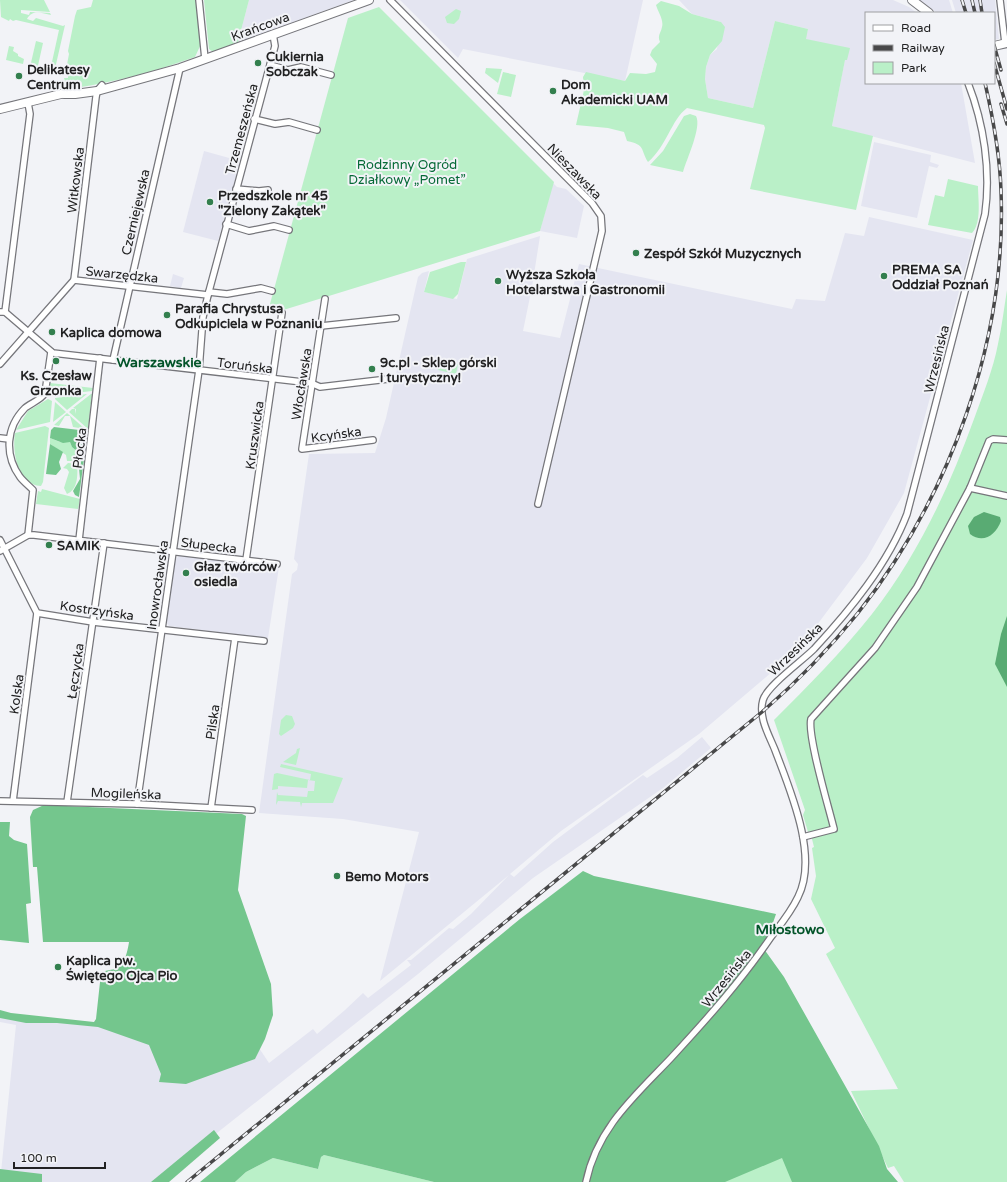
<svg xmlns="http://www.w3.org/2000/svg" width="1007" height="1182" viewBox="0 0 1007 1182" font-family="'Varela Round',sans-serif">
  <style>
    .built { fill: #e4e5f1 }
    .green { fill: #baf0c8 }
    .forest { fill: #74c68d }
    .water { fill: #59ab73 }
    .lines { fill: none; stroke-linecap: round; stroke-linejoin: round }
    .street-casing { stroke: #76767b; stroke-width: 8 }
    .secondary-casing { stroke: #76767b; stroke-width: 10 }
    .street { stroke: #fff; stroke-width: 5.5 }
    .secondary { stroke: #fff; stroke-width: 8 }
    .rail-casing { stroke: #484849; stroke-width: 3.5 }
    .rail { stroke: #f2f3f7; stroke-width: 2; stroke-dasharray: 6; stroke-linecap: butt }
    .poi-dot { fill: #337f4e; stroke: #f2f3f7; stroke-width: 1.5 }
    .labels { text-anchor: middle; stroke-width: 4; stroke-linejoin: round; paint-order: stroke }
    .street-label { font-size: 13px; fill: #212122; stroke: #f2f3f7 }
    .poi-label { font-size: 13px; font-weight: bold; fill: #212122; stroke: #f2f3f7; text-anchor: start }
    .park-label { font-size: 13px; fill: #056936; stroke: #f2f3f7 }
    .neighbourhood-label { font-size: 14px; font-weight: bold; fill: #035429; stroke: #f2f3f7 }
  </style>
  <rect width="100%" height="100%" fill="#f2f3f7"/>
  <!-- built -->
  <g class="built">
    <path d="M249 0H354L238 42Z"/>
    <path d="M400 0H643L625 81 463 49 458 58Z"/>
    <path d="M679 0H893L909 7 917 13H866V83H961L975 163 832 126 845 59H847L805 39 808 29 775 21 753 108 708 98 705 79 706 67 710 55 717 49 721 22 692 14Z"/>
    <path d="M920 0H949L953 13H937Z"/>
    <path d="M952 0H995L999 39 994 40V13H956Z"/>
    <path d="M874 142 931 155 930 162 939 165 937 168 929 166 917 218 861 206Z"/>
    <path d="M204 151 240 161 218 241 183 232Z"/>
    <path d="M553 183 557 187 566 189 584 206 577 238 540 231Z"/>
    <path d="M869 217 973 240 904 493 867 558 799 649 699 734 561 831 510 874 514 877 553 842 643 775 647 778 677 758 702 737 711 748 663 788 533 878 418 974 155 1182H0L16 1025 0 1022V1017L253 1039 269 1063 313 1029 317 1034 345 1010 363 993 368 998 411 965 407 960H411L449 928 453 929 471 914 509 875 380 981 419 832 343 819 259 813 292 574 297 570 298 564 294 559 309 454 375 453 386 418 418 277 422 273 429 271 424 292 457 299 467 259 540 236 532 287 523 331 560 338 579 264 792 309 796 299 825 301 845 233 864 236Z"/>
    <path d="M173 274 184 278 181 288 170 286Z"/>
    <path d="M179 556 279 567 268 638 169 626 166 622 175 560Z"/>
  </g>
  <!-- green -->
  <g class="green">
    <path d="M0 0H44L50 12 21 10V13L29 15 30 12 50 13 51 15C42 13 32 9 27 19L33 21 36 18 63 26 65 25 54 73 52 76 32 72 33 68 30 67 36 41 43 43 37 70 50 71 59 30 16 20 13 21 10 19 9 21 1 17Z"/>
    <path d="M93 0H196L201 44 195 57C156 71 116 82 75 88L74 86 66 84 64 78H68V74L64 72 66 70 69 54 68 51 75 16 77 10 91 7Z"/>
    <path d="M204 0H249L238 42 213 52 209 49Z"/>
    <path d="M661 1 679 6 692 14 721 22 725 27 722 41 710 55 706 67 705 79 708 98 753 108 775 21 808 29 806 39 850 48 847 60H845L832 126 873 136 856 210 750 189 765 128 764 125 687 108C671 120 667 146 648 162 640 149 646 145 627 141L624 132 608 128 576 125 584 90 583 77 586 72 625 81 630 73 646 74 655 72 657 64 650 55 652 50 660 42C657 35 661 33 662 27 664 20 658 12 656 5Z"/>
    <path d="M379 7 554 182 540 231 267 315 348 18Z"/>
    <path d="M456 9 461 11 459 19 454 24 447 23 445 17Z"/>
    <path d="M9 46 14 47 13 51 18 54V56L24 59 23 64 6 60Z"/>
    <path d="M486 68 502 69 498 83 485 73Z"/>
    <path d="M503 72 516 75 511 97 497 94Z"/>
    <path d="M690 114 696 116C702 127 687 158 683 172L650 165 663 151 684 116Z"/>
    <path d="M948 179 978 186C978 199 982 223 972 233L928 225 935 195 944 197Z"/>
    <path d="M461 262H466L458 294 453 299 424 292 430 272Z"/>
    <path d="M1007 290V1182H904L894 1166 888 1168 851 1091 898 1089 826 954 835 948 811 899 816 876 812 848 814 847 810 831 808 832 803 815 805 810 774 720C808 686 842 652 872 614 918 555 949 488 974 419 983 394 993 370 998 344 1002 326 1004 308 1007 290Z"/>
    <path d="M441 359 458 364 456 374 438 370Z"/>
    <path d="M50 383 93 388 92 391 49 396Z"/>
    <path d="M87 394 67 410 55 399V398Z"/>
    <path d="M91 394H92L88 429 69 412 72 409H75V414L76 409 73 408Z"/>
    <path d="M48 399 52 401 50 422 16 430 28 411Z"/>
    <path d="M55 402 66 412 53 422Z"/>
    <path d="M67 413 85 429 73 427 70 416H65L59 426 54 425Z"/>
    <path d="M45 426 49 428 43 482 41 486C17 485 12 451 15 433Z"/>
    <path d="M50 438 60 442H70L72 447 79 453 76 461H67L66 455 50 444Z"/>
    <path d="M68 463 77 464C78 474 78 490 67 494L64 488 69 472 67 469 63 468Z"/>
    <path d="M42 489 80 499 78 509 36 504 38 491 41 492Z"/>
    <path d="M286 715 292 716 295 724 293 728 281 736 279 734 281 720Z"/>
    <path d="M300 748 296 765 283 762 296 753 297 749Z"/>
    <path d="M281 764 343 778 333 803H302L301 807 300 802 278 801 276 805 277 792 278 795 307 797 308 791H314L315 781 308 780 307 788 278 786V789L272 790 274 774 277 773 310 780 311 774 280 767Z"/>
    <path d="M769 1148 832 1182H684Z"/>
    <path d="M324 1155 434 1182H235L246 1172 273 1158 318 1169 321 1157Z"/>
  </g>
  <!-- forest -->
  <g class="forest">
    <path d="M54 427 88 431 79 453 72 447 70 442 63 443 50 438 51 430Z"/>
    <path d="M50 444 63 452 59 462 61 469 56 475 46 474Z"/>
    <path d="M84 459 79 497 75 495 73 491 80 479 79 468 81 460Z"/>
    <path d="M44 805 242 814 246 816 238 890 271 984 273 1015 265 1039 255 1059 186 1084 159 1082 161 1074 149 1045 98 1027 57 1023H26L0 1018V1010L11 1013 94 1022 96 1019 101 973C107 969 111 971 117 968 125 965 128 949 129 942H43L37 867H33L30 817 33 810Z"/>
    <path d="M0 822H10L9 836 14 840 27 844 31 903 26 904 29 943 0 940Z"/>
    <path d="M583 871 594 876 776 914 764 949 784 977 879 1146 887 1169 898 1182H792L782 1158 725 1182H434L324 1155 321 1157 318 1169 273 1158 246 1172 235 1182H200L520 919Z"/>
    <path d="M214 1130 220 1138 169 1182H151Z"/>
    <path d="M0 1169 42 1174V1182H0Z"/>
  </g>
  <!-- water -->
  <g class="water">
    <path d="M984 512 1000 517 1001 521C996 535 983 544 970 534L968 526 974 517Z"/>
    <path d="M1007 616V687L995 664 1001 634Z"/>
  </g>
  <g class="lines">
    <defs>
      <g id="street">
        <path d="M199 0 205 59"/>
        <path d="M390 0 592 203 601 216 602 231 538 504"/>
        <path d="M1000 0 1005 43"/>
        <path d="M270 65 288 70 301 67 331 75"/>
        <path d="M254 119 275 124 289 122 317 130"/>
        <path d="M236 189 259 191 268 190"/>
        <path d="M226 224 249 231 274 226 289 230"/>
        <path d="M74 280 96 97 97 91 102 85"/>
        <path d="M209 292 227 294 261 288 272 291"/>
        <path d="M325 299 302 449 373 440"/>
        <path d="M0 312H5L53 353 311 383 320 387 388 379"/>
        <path d="M5 312 30 114 28 103"/>
        <path d="M321 326 396 318"/>
        <path d="M113 360 180 68"/>
        <path d="M0 364 74 280 208 295"/>
        <path d="M0 438 9 439"/>
        <path d="M970 488 1007 496"/>
        <path d="M28 535 33 490C29 486 24 482 20 477 4 455 6 427 25 408 31 403 41 400 45 393L51 352"/>
        <path d="M0 540 37 613 93 622 264 641"/>
        <path d="M79 540 100 358"/>
        <path d="M0 551 28 535H34L277 564"/>
        <path d="M246 560 282 313"/>
        <path d="M0 801 137 804 252 810"/>
        <path d="M13 801 37 613"/>
        <path d="M67 802 104 543"/>
        <path d="M137 804 199 370 203 317 208 295 275 46 273 34"/>
        <path d="M211 808 235 638"/>
        <path d="M803 837 834 829C829 808 807 736 811 719L875 648 917 587 970 488 989 441 993 439 1007 440"/>
        <path d="M586 1182C597 1128 635 1096 671 1058 707 1019 741 981 771 937 781 924 791 912 798 897 819 856 790 790 775 750 769 735 758 717 763 700 767 686 802 661 814 649 850 610 888 564 907 514L985 214C991 171 984 124 968 83"/>
      </g>
      <g id="secondary">
        <path d="M912 0 929 13"/>
        <path d="M994 46 1007 43"/>
        <path d="M64 94H75L97 91 180 68 369 0"/>
        <path d="M0 109 69 92"/>
      </g>
    </defs>
    <!-- street casing -->
    <use href="#street" class="street-casing"/>
    <!-- secondary casing -->
    <use href="#secondary" class="secondary-casing"/>
    <!-- street -->
    <use href="#street" class="street"/>
    <!-- secondary -->
    <use href="#secondary" class="secondary"/>
    <defs>
      <g id="rail">
        <path d="M962 0 966 13"/>
        <path d="M972 0 975 13"/>
        <path d="M980 0 982 13"/>
        <path d="M994 45 1001 70"/>
        <path d="M994 63 1007 109"/>
        <path d="M1001 104 1007 124"/>
        <path d="M187 1182 762 712C797 682 829 649 858 613 950 496 1007 341 1001 191 1000 154 993 118 985 83"/>
      </g>
    </defs>
    <!-- rail casing -->
    <use href="#rail" class="rail-casing"/>
    <!-- rail -->
    <use href="#rail" class="rail"/>
  </g>
  <!-- markers -->
  <g class="poi-dot">
    <circle cx="258" cy="63" r="4"/>
    <circle cx="19" cy="76" r="4"/>
    <circle cx="553" cy="91" r="4"/>
    <circle cx="210" cy="202" r="4"/>
    <circle cx="636" cy="253" r="4"/>
    <circle cx="884" cy="276" r="4"/>
    <circle cx="498" cy="281" r="4"/>
    <circle cx="167" cy="315" r="4"/>
    <circle cx="52" cy="332" r="4"/>
    <circle cx="56" cy="361" r="4"/>
    <circle cx="372" cy="369" r="4"/>
    <circle cx="49" cy="545" r="4"/>
    <circle cx="186" cy="573" r="4"/>
    <circle cx="337" cy="876" r="4"/>
    <circle cx="58" cy="967" r="4"/>
  </g>
  <g class="labels">
    <!-- street labels -->
    <g class="street-label">
      <text transform="translate(260 26) rotate(-20)" y="5">Krańcowa</text>
      <text transform="translate(241 129) rotate(-75)" y="5">Trzemeszeńska</text>
      <text transform="translate(575 171) rotate(46)" y="5">Nieszawska</text>
      <text transform="translate(75 180) rotate(-83)" y="5">Witkowska</text>
      <text transform="translate(135 212) rotate(-77)" y="5">Czerniejewska</text>
      <text transform="translate(122 274) rotate(6)" y="5">Swarzędzka</text>
      <text transform="translate(936 359) rotate(-76)" y="5">Wrzesińska</text>
      <text transform="translate(245 365) rotate(7)" y="5">Toruńska</text>
      <text transform="translate(301 384) rotate(-81)" y="5">Włocławska</text>
      <text transform="translate(336 434) rotate(-8)" y="5">Kcyńska</text>
      <text transform="translate(254 435) rotate(-82)" y="5">Kruszwicka</text>
      <text transform="translate(79 448) rotate(-83)" y="5">Płocka</text>
      <text transform="translate(209 545) rotate(7)" y="5">Słupecka</text>
      <text transform="translate(157 585) rotate(-82)" y="5">Inowrocławska</text>
      <text transform="translate(97 610) rotate(8)" y="5">Kostrzyńska</text>
      <text transform="translate(795 649) rotate(-44)" y="5">Wrzesińska</text>
      <text transform="translate(75 671) rotate(-82)" y="5">Łęczycka</text>
      <text transform="translate(16 694) rotate(-82)" y="5">Kolska</text>
      <text transform="translate(212 722) rotate(-82)" y="5">Pilska</text>
      <text transform="translate(126 793) rotate(2)" y="5">Mogileńska</text>
      <text transform="translate(726 978) rotate(-51)" y="5">Wrzesińska</text>
    </g>
    <!-- poi labels -->
    <g class="poi-label">
      <text x="266" y="61">Cukiernia<tspan x="266" dy="15">Sobczak</tspan></text>
      <text x="27" y="74">Delikatesy<tspan x="27" dy="15">Centrum</tspan></text>
      <text x="561" y="89">Dom<tspan x="561" dy="15">Akademicki UAM</tspan></text>
      <text x="218" y="200">Przedszkole nr 45<tspan x="218" dy="15">"Zielony Zakątek"</tspan></text>
      <text x="644" y="258">Zespół Szkół Muzycznych</text>
      <text x="892" y="274">PREMA SA<tspan x="892" dy="15">Oddział Poznań</tspan></text>
      <text x="506" y="279">Wyższa Szkoła<tspan x="506" dy="15">Hotelarstwa i Gastronomii</tspan></text>
      <text x="175" y="313">Parafia Chrystusa<tspan x="175" dy="15">Odkupiciela w Poznaniu</tspan></text>
      <text x="60" y="337">Kaplica domowa</text>
      <text x="380" y="367">9c.pl - Sklep górski<tspan x="380" dy="15">i turystyczny!</tspan></text>
      <text x="56" y="380" text-anchor="middle">Ks. Czesław<tspan x="56" dy="15">Grzonka</tspan></text>
      <text x="57" y="550">SAMIK</text>
      <text x="194" y="571">Głaz twórców<tspan x="194" dy="15">osiedla</tspan></text>
      <text x="345" y="881">Bemo Motors</text>
      <text x="66" y="965">Kaplica pw.<tspan x="66" dy="15">Świętego Ojca Pio</tspan></text>
    </g>
    <!-- park labels -->
    <g class="park-label">
      <text x="407" y="169">Rodzinny Ogród<tspan x="407" dy="15">Działkowy „Pomet”</tspan></text>
    </g>
    <!-- neighbourhood labels -->
    <g class="neighbourhood-label">
      <text x="159" y="367">Warszawskie</text>
      <text x="790" y="934">Miłostowo</text>
    </g>
  </g>
  <!-- legend -->
  <rect x="865" y="12" width="130" height="72" fill="#f2f3f7" stroke="#9e9fa2"/>
  <rect x="873" y="25" width="20" height="6" fill="#ffffff" stroke="#9e9fa2"/>
  <text x="901" y="32" font-size="12" fill="#212122">Road</text>
  <rect x="873" y="45" width="20" height="6" fill="#484849" stroke="#9e9fa2"/>
  <text x="901" y="52" font-size="12" fill="#212122">Railway</text>
  <rect x="873" y="62" width="20" height="12" fill="#baf0c8" stroke="#9e9fa2"/>
  <text x="901" y="72" font-size="12" fill="#212122">Park</text>
  <!-- scale -->
  <path d="M14 1162v6h91v-6" fill="none" stroke="#212122" stroke-width="2"/>
  <text x="20" y="1162" font-size="12" fill="#212122" stroke="#f2f3f7" stroke-width="3" paint-order="stroke">100 m</text>
</svg>
